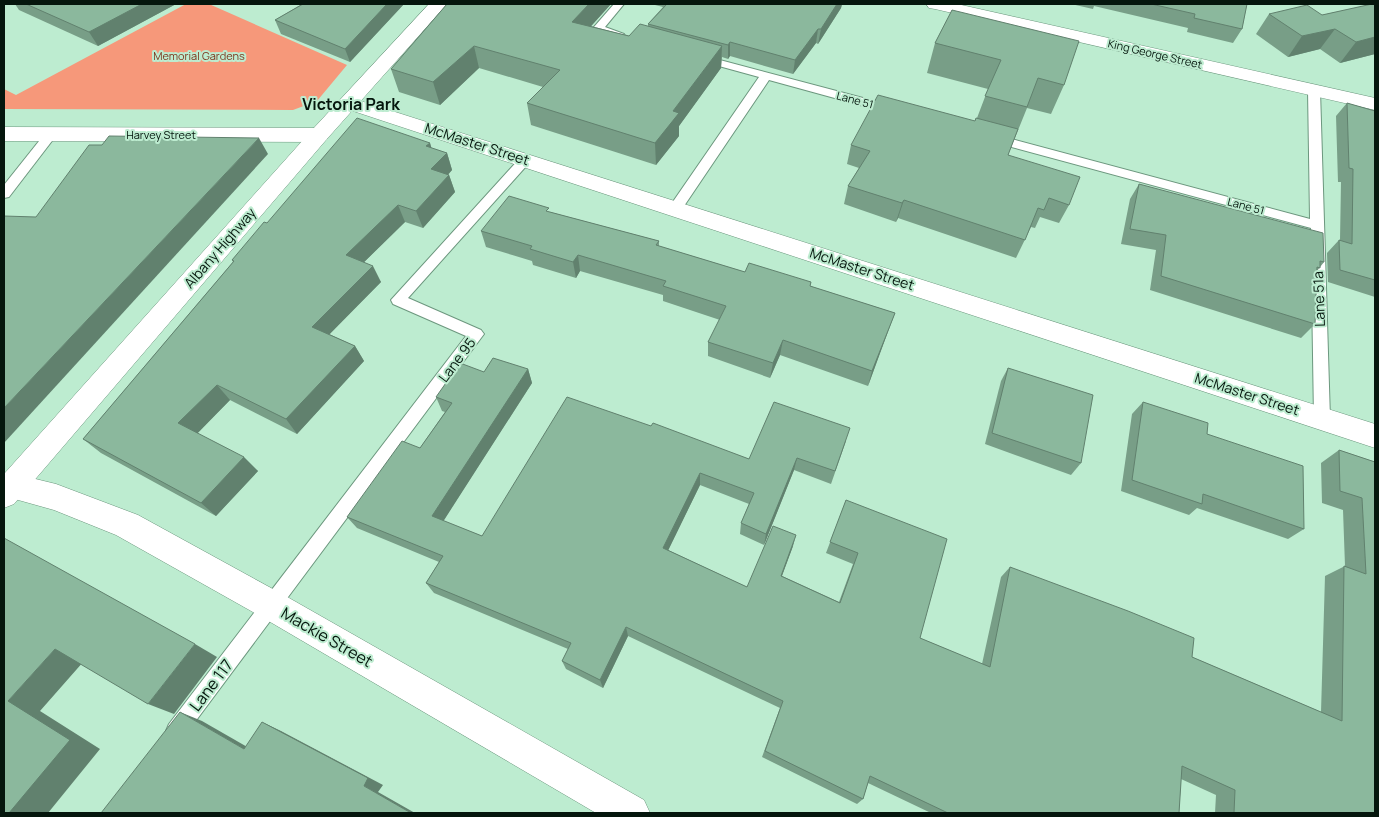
<svg xmlns="http://www.w3.org/2000/svg" width="1379" height="817" viewBox="0 0 1379 817" font-family="Manrope,sans-serif">
  <style>
    .green { fill: #f6987a }
    .lines { fill: none; stroke-linecap: round; stroke-linejoin: round }
    .service-casing { stroke: #6c977e; stroke-width: 2 }
    .minor-casing { stroke: #6c977e; stroke-width: 1 }
    .secondary-casing { stroke: #6c977e; stroke-width: 1 }
    .service { fill: #fff; fill-rule: evenodd }
    .minor { fill: #fff; fill-rule: evenodd }
    .secondary { fill: #fff; fill-rule: evenodd }
    .wall { fill: #789e87 }
    .shaded-wall { fill: #61816e }
    .building { fill: #8bb89d; stroke: #61816e }
    .labels { text-anchor: middle; stroke-width: 4; stroke-linejoin: round; paint-order: stroke }
    .far-street-label { font-size: 11px; fill: #05160d; stroke: #bdecd0 }
    .far-park-label { font-size: 11px; fill: #7c351d; stroke: #bdecd0 }
    .street-label { font-size: 14px; fill: #05160d; stroke: #bdecd0 }
    .far-district-label { font-size: 16px; font-weight: bold; fill: #05160d; stroke: #bdecd0 }
    .near-street-label { font-size: 16px; fill: #05160d; stroke: #bdecd0 }
  </style>
  <rect width="100%" height="100%" fill="#bdecd0"/>
  <!-- green -->
  <path class="green" d="M186 4H209L347 65 317 101 293 110 4 109V89L16 95Z"/>
  <g class="lines">
    <defs>
      <g id="service">
        <path d="M614 4H624L605 27 624 34 625 36 624 38 620 39 597 32 594 27Z"/>
        <path d="M701 55 897 107 899 110 893 114 769 80 680 212H670L668 209 670 206 759 77 697 60 695 58 697 56Z"/>
        <path d="M1314 87 1320 90 1330 419 1328 424 1322 426 1316 424 1314 419 1311 228 989 141 987 138 993 134 1310 219 1308 90Z"/>
        <path d="M51 130 57 134 55 137 9 197 4 198V185L47 131Z"/>
        <path d="M525 156 531 160 529 163 408 298 481 330 484 334 481 338 183 738 176 741 169 738 166 731 169 724 466 336 393 304 391 300 521 157Z"/>
      </g>
      <g id="minor">
        <path d="M926 4H957L1375 98V110L935 9 929 8Z"/>
        <path d="M348 97 1375 424V448L341 107 338 103 341 99Z"/>
        <path d="M4 127 319 128 326 130 329 135 326 140 319 142 4 141Z"/>
        <path d="M11 473 56 484 138 515 282 594 644 800 650 813H596L260 616 116 535 54 510 4 496V476Z"/>
      </g>
      <path id="secondary" d="M429 4H447L326 140 14 504 4 508V474L312 130Z"/>
    </defs>
    <!-- service casing -->
    <use href="#service" class="service-casing"/>
    <!-- minor casing -->
    <use href="#minor" class="minor-casing"/>
    <!-- secondary casing -->
    <use href="#secondary" class="secondary-casing"/>
    <!-- service -->
    <use href="#service" class="service"/>
    <!-- minor -->
    <use href="#minor" class="minor"/>
    <!-- secondary -->
    <use href="#secondary" class="secondary"/>
  </g>
  <!-- wall -->
  <g class="wall">
    <path d="M15 4H176L98 46 19 10Z"/>
    <path d="M302 4H404L350 62 281 34 275 20Z"/>
    <path d="M447 4H611L591 26 629 36 648 26V24L663 7 651 4H842L841 8 818 44 816 43 793 74 730 56 728 59 722 57 721 68 679 126V136L656 165 531 125 527 103 543 87 479 68 440 105 399 92 391 69Z"/>
    <path d="M1071 4H1247L1242 29 1233 43 1187 32 1188 28 1094 6 1093 9Z"/>
    <path d="M1375 4V54L1340 63 1320 49 1288 57 1256 34 1269 14 1322 15Z"/>
    <path d="M952 10 1064 85 1051 114 1027 108 1008 155 1069 205 1059 223 1040 217 1035 228 1031 227 1016 258 898 218 896 222 844 204 848 186 859 168 847 164 851 145 975 121 977 118 988 89 927 73 935 43Z"/>
    <path d="M1347 103 1375 111V297L1328 282 1327 253 1339 240H1340L1341 182H1338L1336 116Z"/>
    <path d="M430 143 431 148 447 153 452 170 448 175H449L455 192 423 228 405 222 364 262 381 282 329 334 355 346 364 361 297 434 230 400 197 433 258 471 216 516 101 453 83 439 233 262 232 260 267 223Z"/>
    <path d="M1139 184 1324 262 1317 271 1315 324 1301 338 1150 290 1156 250 1121 244 1130 199Z"/>
    <path d="M550 212 659 241V246L745 272 811 282 810 286 895 313 868 386 780 355 770 378 708 356V342L720 320 663 301V295L580 271 576 278 533 265 532 261 486 247 481 231Z"/>
    <path d="M1008 368 1081 463 1071 475 985 444 1001 381Z"/>
    <path d="M528 369 532 383 443 521 482 536 651 426 749 459 846 441 831 484 794 470 764 545 740 534 741 523 749 504 700 485 668 550 747 587 793 546 782 576 839 602 853 564 826 553 846 500 920 638 982 664 1001 577 1010 567 1192 657 1321 712 1325 576 1345 566 1343 510 1322 503 1321 463 1339 450 1375 462V813H1215L1216 795 1181 779 1179 813H931L868 783 863 799 857 804 762 757 780 708 628 636 603 688 566 669 562 661 568 649 434 593 426 583 439 562 357 528 347 517 420 448 445 412 442 411 436 397 484 372Z"/>
    <path d="M1143 402 1207 434 1304 529 1288 539 1197 508 1189 515 1121 491 1132 414Z"/>
  </g>
  <!-- shaded-wall -->
  <g class="shaded-wall">
    <path d="M142 4H176L98 46 89 32Z"/>
    <path d="M387 4H404L350 62 345 49Z"/>
    <path d="M589 4H611L575 44 572 22Z"/>
    <path d="M837 4H842L841 8 818 44 821 29Z"/>
    <path d="M818 29 816 43 793 74 795 60Z"/>
    <path d="M1335 29 1320 49 1288 57 1302 36Z"/>
    <path d="M1375 37V54L1340 63 1356 42Z"/>
    <path d="M730 42V56L728 59V45Z"/>
    <path d="M474 46 479 68 440 105 433 82Z"/>
    <path d="M722 46 721 68 679 126V136L656 165 655 143 673 111Z"/>
    <path d="M259 138 268 154 4 443V408Z"/>
    <path d="M430 143 435 160 426 146Z"/>
    <path d="M447 153 452 170 437 186 431 169Z"/>
    <path d="M449 175 455 192 423 228 416 211Z"/>
    <path d="M904 200 898 218 896 222 902 203Z"/>
    <path d="M398 205 405 222 355 271 346 255Z"/>
    <path d="M578 255 580 271 576 278 573 262Z"/>
    <path d="M373 266 381 282 322 342 312 327Z"/>
    <path d="M895 313 889 328 868 386 872 371Z"/>
    <path d="M783 340 780 355 770 378 773 363Z"/>
    <path d="M355 346 364 361 297 434 286 419Z"/>
    <path d="M528 369 532 383 439 528 432 516Z"/>
    <path d="M217 385 230 400 193 438 178 423Z"/>
    <path d="M244 457 258 471 216 516 201 503Z"/>
    <path d="M797 458 794 470 764 545 766 534Z"/>
    <path d="M700 473V485L664 559 663 548Z"/>
    <path d="M796 535 793 546 778 586 781 576Z"/>
    <path d="M626 627 628 636 603 688 600 680Z"/>
    <path d="M195 644 217 657 174 714 148 704Z"/>
    <path d="M55 649 84 661 40 711 100 749 48 813H9L8 701Z"/>
    <path d="M180 712 202 721 263 756 244 749Z"/>
    <path d="M262 722 281 731 383 785 378 792 415 813H411L364 786Z"/>
  </g>
  <!-- building -->
  <g class="building">
    <path d="M26 4H142L89 32Z"/>
    <path d="M303 4H387L345 49 275 20Z"/>
    <path d="M447 4H589L572 22 629 36 640 24 722 46 673 111 679 113 655 143 527 103 560 70 474 46 433 82 391 69Z"/>
    <path d="M667 4H837L821 29H818L795 60 730 42 728 45 648 24Z"/>
    <path d="M1151 4H1247L1242 29 1194 18 1195 14Z"/>
    <path d="M1372 4H1375V37L1356 42 1335 29 1302 36 1269 14 1307 5 1322 15Z"/>
    <path d="M952 10 1079 41 1064 85 1038 78 1027 107 985 96 1001 60 935 43Z"/>
    <path d="M878 95 975 121 976 118 1018 129 1008 155 1080 177 1069 205 1049 198 1044 210 1038 208 1025 240 904 200 902 203 848 186 870 151 851 145Z"/>
    <path d="M1347 103 1375 111V280L1340 270 1339 240 1352 244 1353 169 1349 168Z"/>
    <path d="M357 118 430 143 426 146 447 153 431 169 449 175 416 211 398 205 346 255 373 266 312 327 355 346 286 419 217 385 178 423 244 457 201 503 83 439 234 261 232 260 264 222 267 223Z"/>
    <path d="M109 136 259 138 4 408V216L36 217 89 145H102Z"/>
    <path d="M1139 184 1323 233 1324 262 1320 261V268L1317 267 1315 324 1161 276 1166 235 1130 229Z"/>
    <path d="M509 196 549 208 546 211 659 241 656 245 745 272 749 263 811 282 810 286 895 313 872 371 783 340 773 363 708 342 726 306 663 286 666 281 578 255 573 262 530 249 532 246 481 231Z"/>
    <path d="M493 358 528 369 432 516 482 536 567 397 651 426 653 423 749 459 774 402 850 428 835 471 797 458 766 534 741 523 754 493 700 473 663 548 747 587 773 526 796 535 781 576 840 603 858 553 830 542 846 500 947 539 920 638 990 667 1010 567 1128 611 1194 638 1192 657 1342 721 1344 566 1366 574 1362 498 1340 491 1339 450 1375 462V813H1234L1235 790 1182 766 1179 813H948L870 776 863 799 765 751 783 701 626 627 600 680 562 661 571 643 426 583 443 556 347 517 402 441 420 448 452 403 436 397 460 363 484 372Z"/>
    <path d="M1008 368 1093 395 1081 463 992 433Z"/>
    <path d="M1143 402 1208 423 1207 434 1303 466 1304 529 1203 494 1202 504 1132 480Z"/>
    <path d="M4 538 195 644 148 704 55 649 8 701 70 740 9 813H4Z"/>
    <path d="M180 712 244 749 262 722 368 778 364 786 411 813H101Z"/>
  </g>
  <g class="labels">
    <!-- far-street labels -->
    <g class="far-street-label">
      <text transform="translate(1155 54) rotate(13)" y="4">King George Street</text>
      <text transform="translate(855 100) rotate(15)" y="4">Lane 51</text>
      <text x="161" y="139">Harvey Street</text>
      <text transform="translate(1246 206) rotate(15)" y="4">Lane 51</text>
    </g>
    <!-- far-park labels -->
    <g class="far-park-label">
      <text x="199" y="60">Memorial Gardens</text>
    </g>
    <!-- street labels -->
    <g class="street-label">
      <text transform="translate(477 144) rotate(18)" y="5">McMaster Street</text>
      <text transform="translate(220 248) rotate(-49)" y="5">Albany Highway</text>
      <text transform="translate(862 269) rotate(18)" y="5">McMaster Street</text>
      <text transform="translate(1319 299) rotate(-92)" y="5">Lane 51a</text>
      <text transform="translate(457 360) rotate(-53)" y="5">Lane 95</text>
      <text transform="translate(1247 394) rotate(18)" y="5">McMaster Street</text>
    </g>
    <!-- far-district labels -->
    <g class="far-district-label">
      <text x="351" y="110">Victoria Park</text>
    </g>
    <!-- near-street labels -->
    <g class="near-street-label">
      <text transform="translate(327 637) rotate(30)" y="6">Mackie Street</text>
      <text transform="translate(211 685) rotate(-53)" y="6">Lane 117</text>
    </g>
  </g>
  <!-- border -->
  <rect width="1379" height="817" fill="none" stroke="#05160d" stroke-width="10"/>
</svg>
